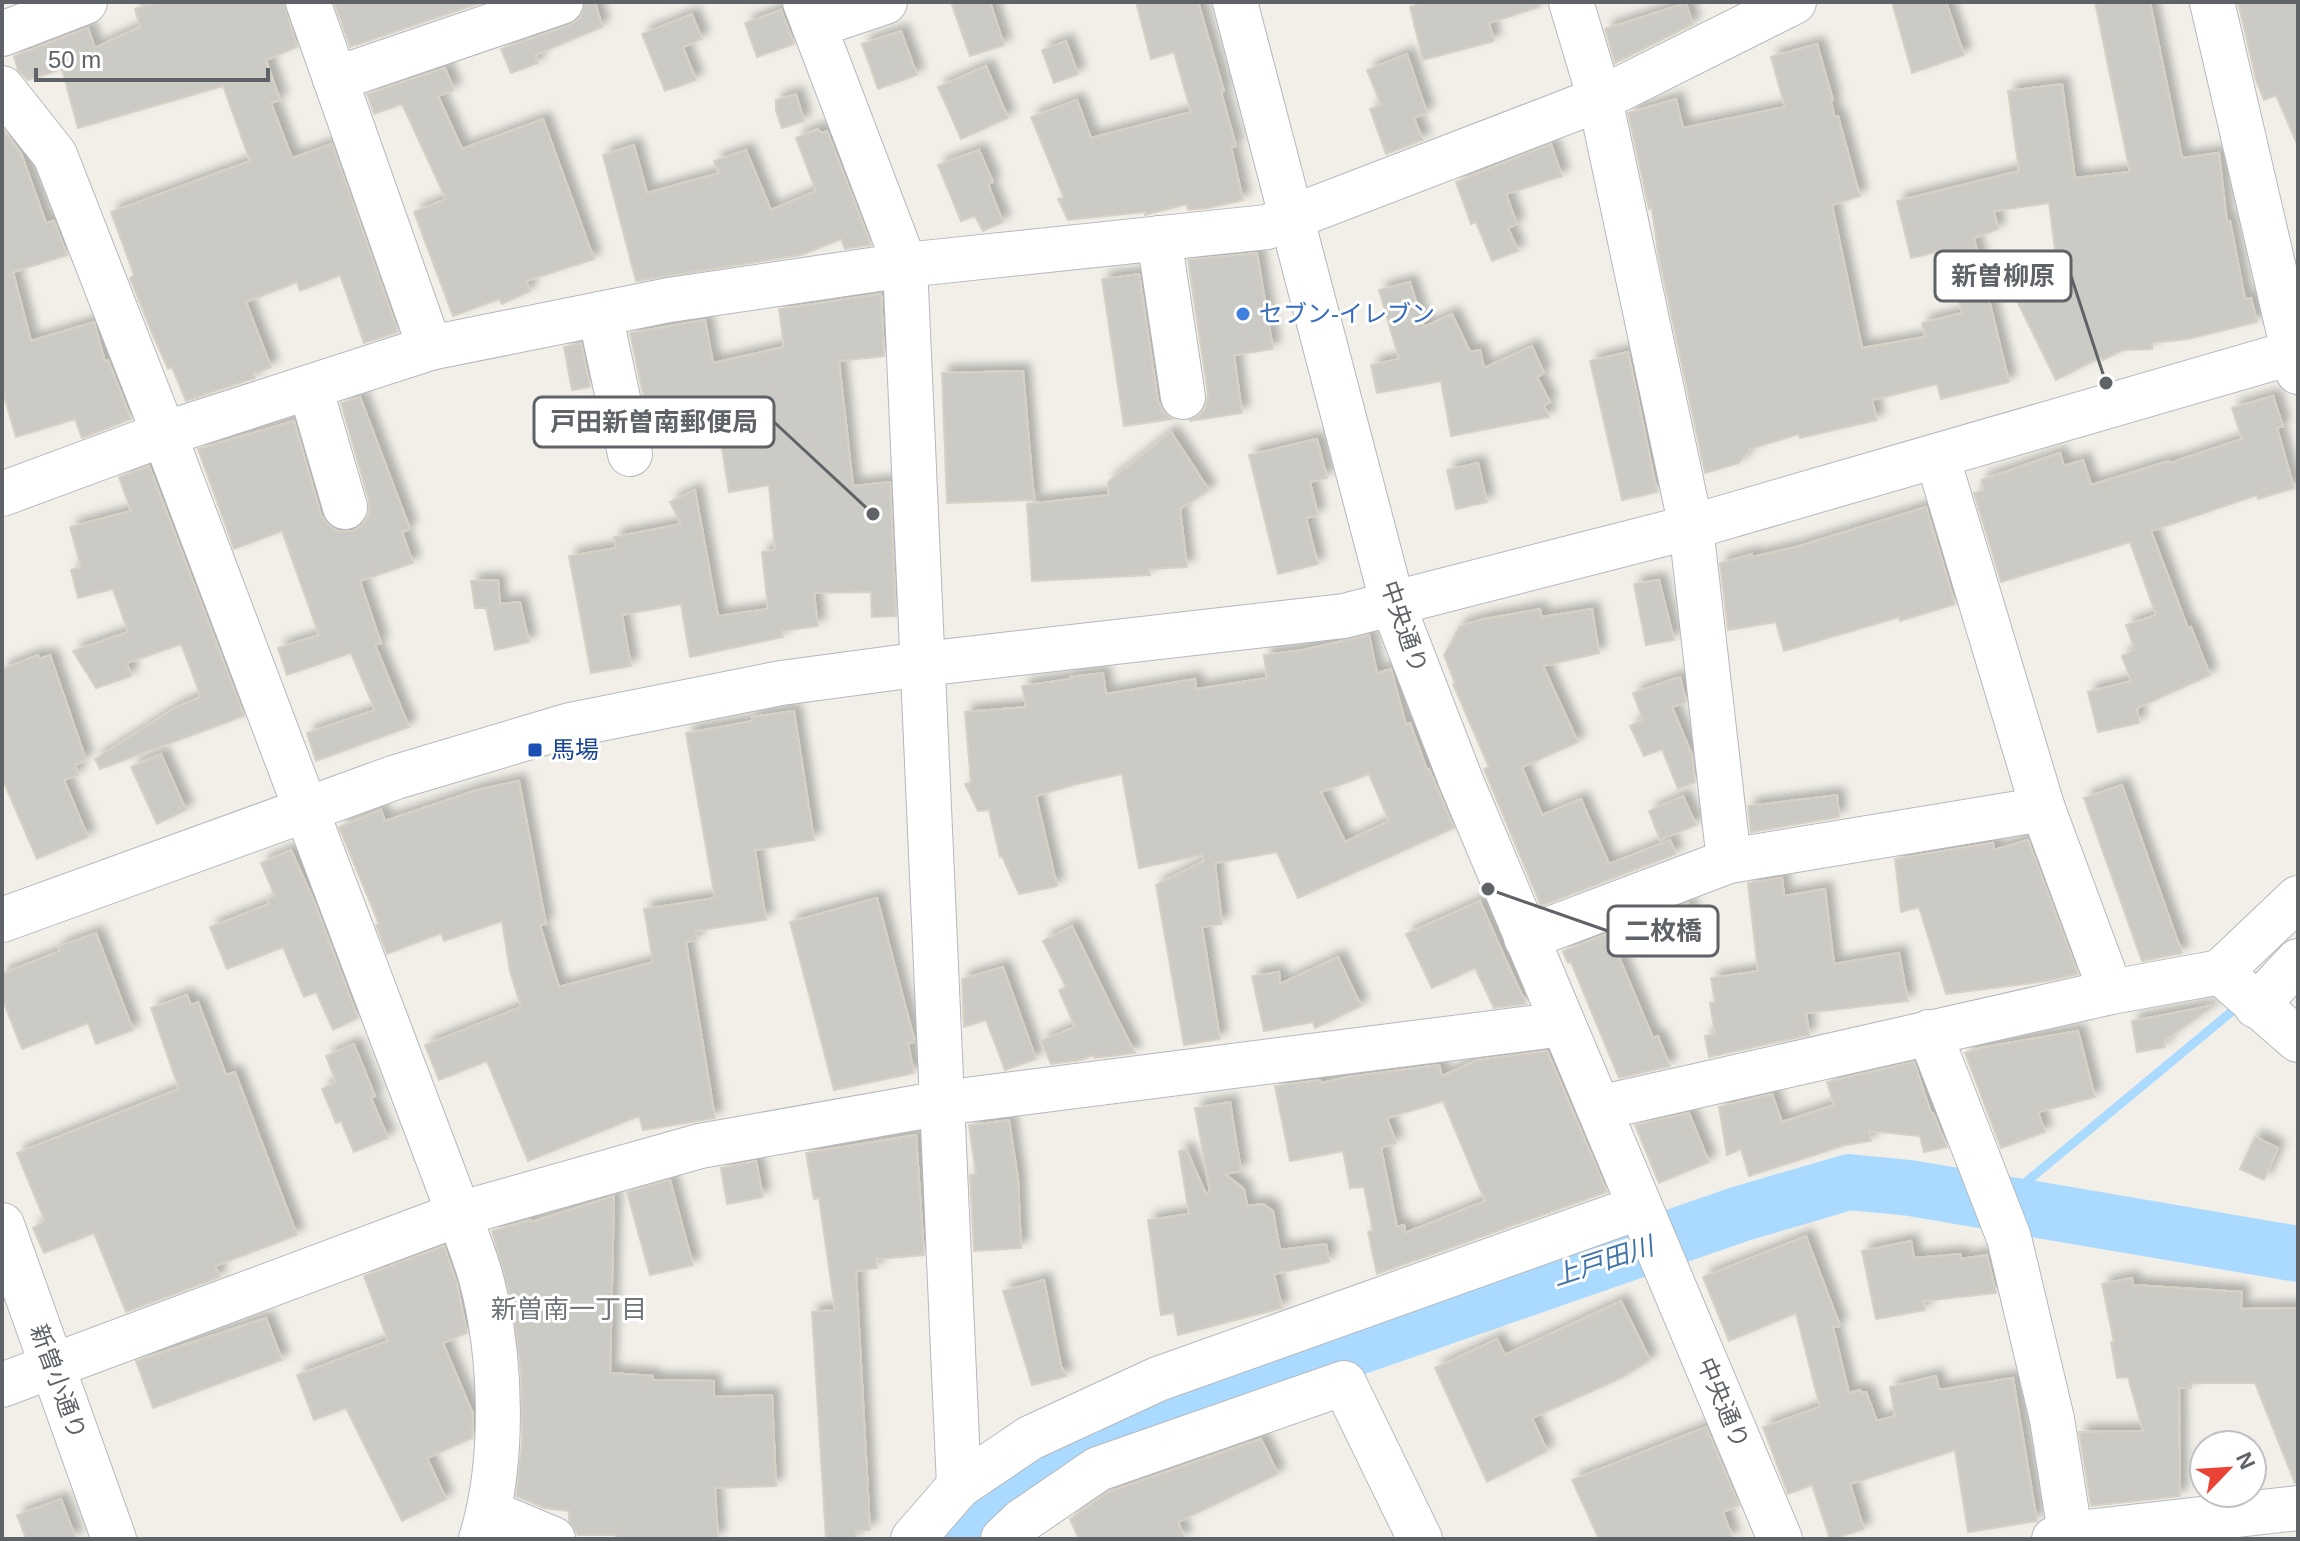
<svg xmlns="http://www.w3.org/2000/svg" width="2300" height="1541" viewBox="0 0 2300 1541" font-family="Helvetica,'Noto Sans JP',sans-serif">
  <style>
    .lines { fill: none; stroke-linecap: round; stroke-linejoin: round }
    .stream { stroke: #aadaff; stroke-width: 9 }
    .river { stroke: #aadaff; stroke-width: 56 }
    .building { fill: #cccac5; stroke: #d6d1c6; stroke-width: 2; fill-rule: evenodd; filter: url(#shadow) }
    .minor-casing { stroke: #b5b8bc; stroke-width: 46 }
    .minor { stroke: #fff; stroke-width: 44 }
    .shop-dot { fill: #3f7fe0; stroke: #fff; stroke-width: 3 }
    .transit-dot { fill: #1a4fb4; stroke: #fff; stroke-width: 3 }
    .labels { text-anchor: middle; stroke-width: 6; stroke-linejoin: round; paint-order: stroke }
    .shop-label { font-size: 24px; fill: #366cbe; stroke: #fff; text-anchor: start }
    .street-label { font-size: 24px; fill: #5f6368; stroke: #fff }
    .transit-label { font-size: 24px; fill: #164399; stroke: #fff; text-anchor: start }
    .water-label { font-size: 26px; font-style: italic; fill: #4174aa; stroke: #fff }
    .neighbourhood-label { font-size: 26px; fill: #70757a; stroke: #fff }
    .leader { fill: none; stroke: #5f6368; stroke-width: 3 }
    .callout-dot { fill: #5f6368; stroke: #fff; stroke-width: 3 }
    .callout { fill: #fff; stroke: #5f6368; stroke-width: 3 }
    .callout-label { font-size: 26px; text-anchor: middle; font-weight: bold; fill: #5f6368 }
  </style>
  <defs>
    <filter id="shadow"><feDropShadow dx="7" dy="-7" stdDeviation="4" flood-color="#0004"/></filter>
  </defs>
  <rect width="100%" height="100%" fill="#f1efe8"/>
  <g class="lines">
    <!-- stream -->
    <path class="stream" d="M2008 1197 2230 1013"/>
    <!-- river -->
    <path class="river" d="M953 1539 997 1503 1090 1440 1740 1214 1849 1182 1910 1188 2298 1254"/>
  </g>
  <!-- building -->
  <g class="building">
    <path d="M160 2H284L297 47 266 60 280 100 271 103 292 158 332 144 398 332 364 343 340 275 300 291 297 282 246 302 271 367 253 374 255 378 186 401 172 367 168 369 152 333 130 278 134 275 111 212 250 161 223 86 78 128 62 69 28 80 18 70 14 56 88 28 95 48 140 27 135 9Z"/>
    <path d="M334 2H483L350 47Z"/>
    <path d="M585 2H595L602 27 535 55 538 63 511 73 501 49 570 25 580 18Z"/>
    <path d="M951 2H990L1004 45 970 56Z"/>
    <path d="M1136 2H1198L1224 91 1221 92 1236 146 1231 147 1243 200 1208 208 1188 210 1187 204 1145 215V212L1068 220 1058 199 1064 198 1031 117 1077 100 1091 138 1191 112 1174 52 1151 59Z"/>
    <path d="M1424 2H1538L1539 7 1489 23 1494 41 1423 60 1410 7Z"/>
    <path d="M1892 2H1946L1964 55 1912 73Z"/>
    <path d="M2095 2H2150L2182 158 2219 153 2227 222 2230 221 2245 299 2251 298 2257 322 2187 339 2152 343V349L2123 350 2103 360 2101 357 2056 380 2016 299 2059 278 2049 203 1994 211 1998 229 1974 238 2009 382 1941 399 1937 384 1872 400 1877 420 1800 438 1799 434 1750 449 1739 463 1705 473 1658 253 1652 208 1649 209 1628 113 1676 99 1683 128 1785 107 1771 57 1817 44 1833 100H1831L1834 116H1838L1860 196 1832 205 1862 348 1925 337 1922 323 1962 313 1945 250 1911 258 1897 201 2019 171 2008 91 2062 84 2075 178 2130 172Z"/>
    <path d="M2238 2H2298V146L2276 95 2264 100 2256 80Z"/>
    <path d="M1686 3 1693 24 1615 63 1605 29Z"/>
    <path d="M781 10 794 44 757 57 745 23Z"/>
    <path d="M692 14 702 39 683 47 696 80 665 91 642 34Z"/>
    <path d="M901 31 917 75 878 89 862 44Z"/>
    <path d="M1066 41 1078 74 1054 83 1042 50Z"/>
    <path d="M1407 54 1427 113 1414 118 1423 140 1386 154 1370 109 1381 105 1367 70Z"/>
    <path d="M986 66 1008 118 961 139 938 87Z"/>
    <path d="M445 68 454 90 438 96 462 149 543 119 594 259 526 281 530 291 502 304 499 299 453 316 414 212 446 199 402 104 374 114 367 94Z"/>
    <path d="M796 94 804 121 782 128 776 111V100Z"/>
    <path d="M2 128 21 153 46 223 54 221 67 255 13 272 31 341 94 322 105 362 108 360 131 419 82 438 75 419 16 437 2 389Z"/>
    <path d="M818 129 821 133 827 131 871 245 845 249 841 239 801 255 636 281 603 155 634 145 647 193 719 173 714 161 746 150 771 210 816 191 796 138Z"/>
    <path d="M1551 144 1562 176 1506 194 1517 224 1508 228 1518 251 1492 261 1476 222 1471 224 1456 182Z"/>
    <path d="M979 150 993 182 988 184 1003 222 983 231 975 216 961 221 938 165Z"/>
    <path d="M1257 253 1273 349 1234 355 1242 413 1189 421 1199 416 1206 407 1208 394 1188 260Z"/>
    <path d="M1139 274 1158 401 1163 412 1172 419 1124 426 1102 279Z"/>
    <path d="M1410 282 1424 327 1452 314 1470 352 1480 350 1484 368 1532 346 1544 373 1537 377 1550 402 1544 406 1549 417 1451 436 1441 381 1377 393 1371 365 1399 359 1379 290Z"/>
    <path d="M881 294 884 356 839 361 853 486 890 482 896 616 872 617 871 592 814 593 818 626 782 631 783 637 690 657 681 604 622 615 631 666 591 673 569 556 616 548 614 537 681 524 670 502 695 490 718 616 768 609 762 552 775 550 769 485 729 492 719 430 665 439 658 398 644 400 630 333 705 320 713 363 784 347 779 309Z"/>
    <path d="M581 343 590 387 572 390 564 347Z"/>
    <path d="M1628 352 1657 492 1622 500 1590 361Z"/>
    <path d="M1023 371 1034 500 947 503 942 373Z"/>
    <path d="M2273 396 2283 426 2277 428 2294 488 2258 499 2257 495 2151 531 2188 628 2191 627 2210 675 2137 708 2139 723 2098 732 2088 692 2131 681 2122 656 2135 650 2126 625 2156 615 2130 542 2001 582 1974 493 1984 490 1981 480 2060 453 2064 466 2083 460 2091 485 2169 461 2170 463 2242 439 2232 408Z"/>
    <path d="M360 397 410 529 402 532 413 563 360 581 381 643 375 645 409 727 316 761 307 733 375 710 351 653 287 675 278 648 319 635 282 531 234 549 198 449 294 421 321 515 327 524 338 531H353L364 524 369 514V501L341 403Z"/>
    <path d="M1171 432 1209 490 1180 509 1187 567 1149 569 1150 575 1032 581 1027 504 1109 495 1108 482Z"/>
    <path d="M1317 439 1327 478 1310 482 1318 515 1306 518 1318 564 1278 574 1249 455Z"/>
    <path d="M1478 463 1487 502 1456 509 1447 470Z"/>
    <path d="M149 466 244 716 100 769 95 759 177 707 201 697 181 644 127 663 131 676 96 688 73 651 128 632 113 589 78 598 71 570 81 567 70 527 131 511 119 477Z"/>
    <path d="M1926 507 1955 604 1900 621 1899 617 1784 651 1776 622 1728 630 1720 563 1752 554V557L1796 547Z"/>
    <path d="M498 580 500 604 520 602 529 642 495 650 486 608H475L471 581Z"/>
    <path d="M1659 580 1674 640 1646 645 1634 584Z"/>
    <path d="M1540 609 1541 617 1592 609 1599 653 1543 666 1578 742 1522 767 1542 815 1581 799 1609 864 1670 840 1676 854 1541 906 1484 769 1489 767 1453 684 1455 683 1444 655 1460 626 1484 619Z"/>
    <path d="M1369 635 1377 673 1391 669 1406 725 1410 723 1427 770 1429 769 1454 828 1298 898 1277 852 1215 863 1222 924 1202 927 1220 1039 1184 1045 1156 885 1204 861 1202 855 1139 868 1122 774 1077 784 1036 796 1057 886 1019 894 1002 856 1000 857 989 810 978 811 965 784 971 783 965 712 1026 707 1022 686 1070 679V677L1103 673 1106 694 1195 679 1196 689 1267 678 1264 655 1303 650ZM1369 774 1389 821 1345 842 1321 792Z"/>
    <path d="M38 655 39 659 50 655 86 760 75 765 78 775 64 780 88 837 37 859 2 778V669Z"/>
    <path d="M1680 677 1686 702 1672 707 1692 755 1695 782 1678 789 1662 749 1644 756 1630 726 1643 720 1633 693Z"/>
    <path d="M794 711 814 840 755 850 766 920 695 931 697 940 686 942 715 1118 643 1130 639 1116 528 1161 487 1061 439 1080 425 1045 521 1007 510 971 502 921 444 941 441 933 387 954 376 925 379 924 339 827 381 810 385 821 477 790 519 781 546 924 540 925 559 987 653 962 644 909 715 898 686 733 753 721 752 717Z"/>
    <path d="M161 754 186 810 157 824 131 767Z"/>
    <path d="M2122 785 2182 953 2142 961 2084 798Z"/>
    <path d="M1837 795 1839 817 1751 832 1748 806Z"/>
    <path d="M1683 796 1696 825 1660 840 1649 811Z"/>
    <path d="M2028 840 2078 974 2047 981 1946 994 1919 907 1901 912 1895 859 1993 843 1994 850Z"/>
    <path d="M291 850 315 904 358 1018 333 1030 316 992 304 997 283 947 227 969 210 927 269 904 267 899 275 896 261 863Z"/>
    <path d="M1782 878 1784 896 1825 889 1834 964 1899 953 1908 1001 1806 1013 1809 1035 1709 1057 1705 1036 1715 1034 1710 1003H1715L1711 978 1758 971 1748 883Z"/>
    <path d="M877 898 914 1039V1042L908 1043 914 1073 834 1090 790 922Z"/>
    <path d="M1480 901 1504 956 1526 1004 1494 1008 1475 968 1432 988 1406 934Z"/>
    <path d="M1688 903 1692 915 1615 948 1653 1038 1658 1036 1670 1066 1619 1078 1571 962 1568 963 1563 951Z"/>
    <path d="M1072 926 1112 1008 1135 1053 1095 1058 1093 1055 1081 1060 1051 1064 1041 1041 1075 1027 1059 990 1066 987 1043 941Z"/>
    <path d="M96 933 133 1030 96 1044 88 1023 22 1049 2 998V974L60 951 58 947Z"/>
    <path d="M1338 957 1361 1006 1315 1028 1313 1022 1264 1031 1252 976 1279 972 1280 984Z"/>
    <path d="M1003 967 1036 1059 1005 1070 986 1020 964 1027 962 979Z"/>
    <path d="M187 995 191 1005 198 1002 226 1075 235 1072 297 1235 215 1266 220 1277 126 1312 94 1233 44 1253 33 1228 45 1221 17 1153 179 1089 151 1008Z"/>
    <path d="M2215 1005 2164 1041 2165 1047 2137 1052 2132 1021Z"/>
    <path d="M2078 1031 2095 1097 2038 1112 2045 1132 2001 1148 1965 1053 1985 1047Z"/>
    <path d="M354 1044 375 1096 371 1098 388 1138 354 1152 341 1121 336 1123 322 1089 336 1082 326 1056Z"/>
    <path d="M1547 1051 1607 1192 1377 1274 1368 1232 1373 1231 1364 1187 1350 1188 1343 1151 1290 1161 1275 1086 1320 1080 1321 1083 1348 1077 1439 1065 1442 1076 1478 1060ZM1443 1101 1485 1201 1405 1233 1404 1225 1397 1227 1381 1148 1396 1143 1387 1118Z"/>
    <path d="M1914 1062 1931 1113H1933L1947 1147 1924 1152 1920 1136 1869 1131 1871 1141 1845 1145 1749 1176 1741 1149 1727 1155 1719 1107 1772 1094 1782 1122 1834 1105 1827 1082Z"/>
    <path d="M1230 1102 1241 1171 1225 1174 1244 1189 1247 1206 1263 1204 1273 1211 1280 1250 1326 1244 1329 1262 1274 1274 1282 1308 1178 1335 1174 1313 1161 1315 1148 1220 1189 1214 1179 1151 1186 1149 1206 1194 1210 1192 1195 1108Z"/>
    <path d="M1689 1113 1709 1162 1659 1183 1635 1125Z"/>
    <path d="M1009 1120 1018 1179 1021 1248 974 1251 970 1175 976 1174 969 1125Z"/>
    <path d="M916 1135 924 1255 876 1259 877 1268 856 1271 870 1530 856 1531V1539H826L812 1312 835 1310 819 1198 814 1199 806 1153Z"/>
    <path d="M2255 1137 2278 1148 2264 1180 2240 1169Z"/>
    <path d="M756 1161 763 1197 727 1204 721 1168Z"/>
    <path d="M670 1180 693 1265 650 1275 627 1192Z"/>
    <path d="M614 1196 610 1373 653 1376V1380L714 1381V1397L772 1395 776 1486 715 1488 718 1539H616V1535H578L569 1521V1511L544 1508 516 1496 522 1444 521 1372 512 1303 492 1231 530 1220 531 1222Z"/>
    <path d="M1806 1236 1840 1326 1833 1327 1849 1393 1860 1390 1861 1393 1866 1392 1877 1421 1895 1416 1890 1387 1936 1376 1939 1390 2013 1378 2037 1521 1968 1532 1955 1450 1850 1484 1864 1529 1832 1539H1830L1812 1485 1788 1494 1763 1427 1820 1407 1796 1313 1729 1341 1703 1277Z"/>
    <path d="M1911 1241 1914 1258 1961 1254V1259L1987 1255 1996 1293 1923 1301 1925 1310 1876 1319 1862 1251Z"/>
    <path d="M444 1246 457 1284 467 1333 443 1343 473 1414 472 1438 427 1458 446 1499 402 1521 346 1408 314 1420 297 1375 388 1341 364 1276Z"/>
    <path d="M2132 1278 2133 1285 2242 1292 2241 1309 2298 1308V1483H2295L2255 1383H2191V1388H2179L2180 1496 2091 1506 2079 1432 2143 1431 2128 1377 2117 1378 2111 1342H2114L2102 1284Z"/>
    <path d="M1044 1280 1061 1366 1066 1376 1032 1385 1003 1291Z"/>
    <path d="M1621 1301 1650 1360 1621 1378 1532 1418 1547 1451 1487 1482 1435 1368 1497 1339 1505 1355Z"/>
    <path d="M266 1318 282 1360 153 1408 136 1361Z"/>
    <path d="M1706 1427 1739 1505 1723 1512 1733 1539H1599L1572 1480Z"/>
    <path d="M1261 1439 1278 1474 1178 1522 1185 1539H1079L1070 1519 1109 1492Z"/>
    <path d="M61 1499 76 1539H26L17 1515Z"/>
  </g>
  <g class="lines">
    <defs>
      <g id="minor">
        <path d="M308 2 430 348"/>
        <path d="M805 2 905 265 959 1486"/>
        <path d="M1235 2 1393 605 1461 781 1780 1539"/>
        <path d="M1571 2 1600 99 1691 527 1729 861"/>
        <path d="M2212 2 2298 372"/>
        <path d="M814 26 885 2"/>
        <path d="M2 34 85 2"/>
        <path d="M335 79 561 2"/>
        <path d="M2 88 55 155 164 434 459 1214C466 1235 475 1256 481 1278 502 1356 505 1462 481 1539"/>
        <path d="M1159 238 1183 397"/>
        <path d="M600 314 630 454"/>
        <path d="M310 387 345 507"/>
        <path d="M1937 456 2043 809 2111 992"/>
        <path d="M2 494 164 434 430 348 669 300 905 265 1267 227 1600 99 1794 2"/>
        <path d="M2 920 396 777 570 725 781 683 923 664 1344 616 1691 527 2298 351"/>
        <path d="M1526 938 1729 861 2043 809"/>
        <path d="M2220 972 2298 898"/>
        <path d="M2256 1006 2298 961"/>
        <path d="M1929 1032 2009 1238 2052 1419 2071 1539"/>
        <path d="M1599 1108 2111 992 2220 972 2298 1040"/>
        <path d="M2 1225 114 1539"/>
        <path d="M2 1385 459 1214 700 1146 942 1103 1563 1024"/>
        <path d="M489 1512 553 1539"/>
        <path d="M913 1539 959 1486 1030 1438 1158 1379 1640 1207"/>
        <path d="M1003 1539 1022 1521 1098 1469 1344 1383 1420 1539"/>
        <path d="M2054 1539 2069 1534 2298 1508"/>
      </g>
    </defs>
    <!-- minor casing -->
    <use href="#minor" class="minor-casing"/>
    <!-- minor -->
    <use href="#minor" class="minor"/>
  </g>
  <!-- markers -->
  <circle class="shop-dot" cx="1243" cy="314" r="8"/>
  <rect class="transit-dot" x="527" y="742" width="16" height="16" rx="4"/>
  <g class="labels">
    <!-- shop labels -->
    <g class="shop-label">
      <text x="1259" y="322">セブン-イレブン</text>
    </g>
    <!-- street labels -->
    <g class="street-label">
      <text transform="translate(1404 627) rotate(71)" y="8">中央通り</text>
      <text transform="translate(58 1382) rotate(70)" y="8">新曽小通り</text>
      <text transform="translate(1723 1403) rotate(67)" y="8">中央通り</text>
    </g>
    <!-- transit labels -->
    <g class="transit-label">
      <text x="551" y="758">馬場</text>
    </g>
    <!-- water labels -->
    <g class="water-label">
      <text transform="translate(1603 1261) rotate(-18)" y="9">上戸田川</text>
    </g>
    <!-- neighbourhood labels -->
    <g class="neighbourhood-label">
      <text x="569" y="1318">新曽南一丁目</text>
    </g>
  </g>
  <!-- callouts -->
  <path class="leader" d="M2106 383L2071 276M873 514L774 422M1488 889L1608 931"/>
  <g class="callout-dot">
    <circle cx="2106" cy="383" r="8"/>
    <circle cx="873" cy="514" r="8"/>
    <circle cx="1488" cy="889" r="8"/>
  </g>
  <g class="callout">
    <rect x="1935" y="251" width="136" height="50" rx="8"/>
    <rect x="534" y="397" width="240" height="50" rx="8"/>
    <rect x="1608" y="906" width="110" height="50" rx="8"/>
  </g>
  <g class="callout-label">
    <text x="2003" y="285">新曽柳原</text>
    <text x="654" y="431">戸田新曽南郵便局</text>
    <text x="1663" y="940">二枚橋</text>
  </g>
  <!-- border -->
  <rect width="2300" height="1541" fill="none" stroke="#5f6368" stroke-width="8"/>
  <!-- north arrow -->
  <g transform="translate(2228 1469) rotate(65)"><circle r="38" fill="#ffffff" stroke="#bfc1c3" stroke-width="2"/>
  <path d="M0-6L14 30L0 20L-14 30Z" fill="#ea4335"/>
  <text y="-12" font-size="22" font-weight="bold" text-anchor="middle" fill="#5f6368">N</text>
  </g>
  <!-- scale -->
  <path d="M36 68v12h232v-12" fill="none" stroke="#5f6368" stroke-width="4"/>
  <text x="48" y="68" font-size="24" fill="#5f6368" stroke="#ffffff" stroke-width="6" paint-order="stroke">50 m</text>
</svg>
